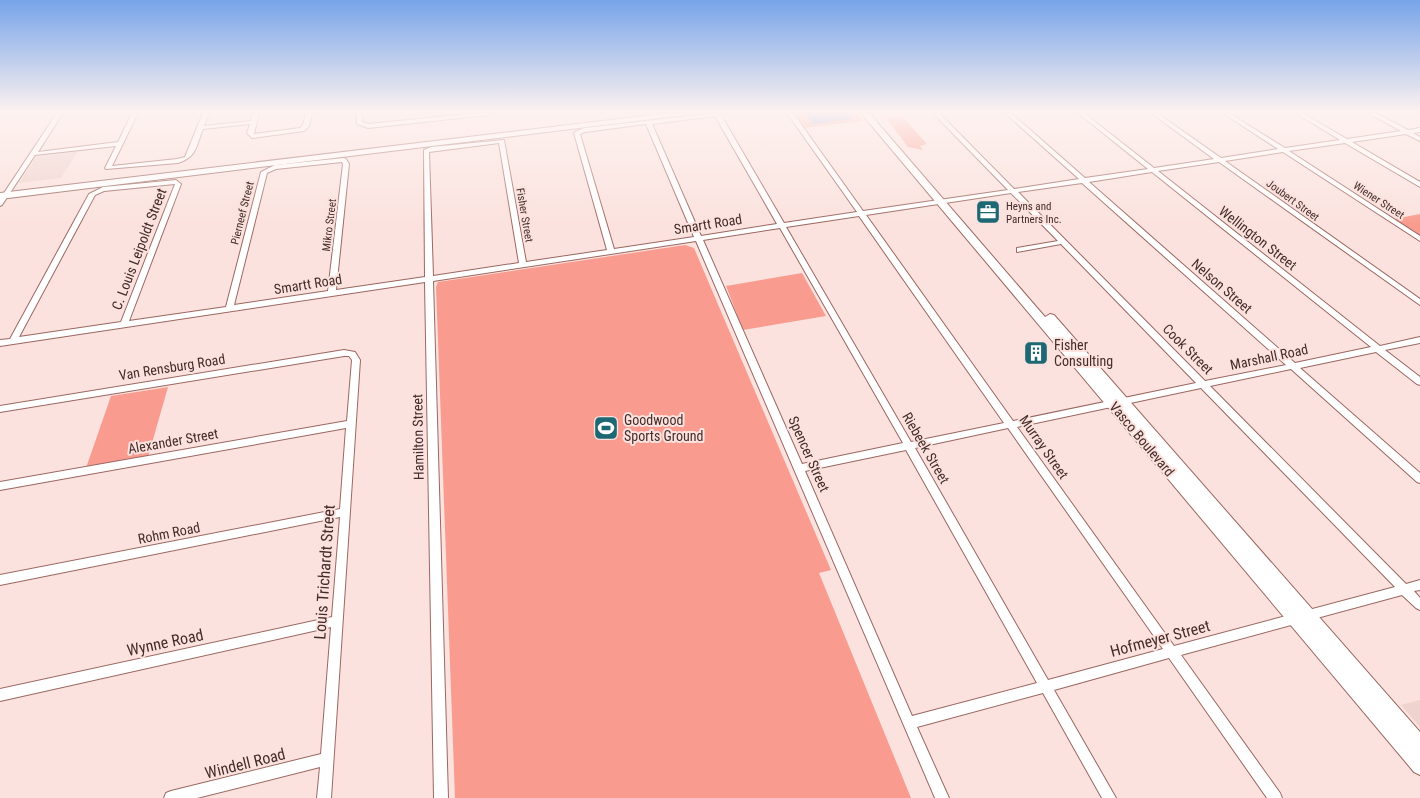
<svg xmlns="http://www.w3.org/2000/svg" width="1420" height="798" viewBox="0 0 1420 798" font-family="'Roboto Condensed',sans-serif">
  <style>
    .built { fill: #efd3ce }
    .green { fill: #f99c8f }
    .water { fill: #6d8deb }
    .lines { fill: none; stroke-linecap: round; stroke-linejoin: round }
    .minor-casing { stroke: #9b6760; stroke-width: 2 }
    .secondary-casing { stroke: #9b6760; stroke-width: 2 }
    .minor { fill: #fff; fill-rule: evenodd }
    .secondary { fill: #fff; fill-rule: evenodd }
    .labels { text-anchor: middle; stroke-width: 4; stroke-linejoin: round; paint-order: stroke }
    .far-street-label { font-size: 11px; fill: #432c29; stroke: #fbe2de }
    .far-poi-label { font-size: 11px; fill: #432c29; stroke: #fbe2de; text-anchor: start }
    .street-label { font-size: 14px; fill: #432c29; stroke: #fbe2de }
    .poi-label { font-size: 14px; fill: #432c29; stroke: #fbe2de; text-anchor: start }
    .near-street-label { font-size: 16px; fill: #432c29; stroke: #fbe2de }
  </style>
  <rect width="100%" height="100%" fill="#fbe2de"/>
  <!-- built -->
  <g class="built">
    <path d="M78 151 61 178 19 183 36 157Z"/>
    <path d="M1420 700V727L1401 705Z"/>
  </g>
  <!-- green -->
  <g class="green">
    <path d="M792 113H856L863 121 803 128Z"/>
    <path d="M902 116 927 144 920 146 923 150 908 147 886 118Z"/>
    <path d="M1420 214V235L1394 219Z"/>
    <path d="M685 245 694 248 831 570 819 573 911 798H455L436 287 438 282Z"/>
    <path d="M802 273 826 316 743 330 726 286Z"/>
    <path d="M168 387 148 457 86 468 111 396Z"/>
  </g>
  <!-- water -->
  <path class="water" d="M806 113H848L853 119 813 124Z"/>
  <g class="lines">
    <defs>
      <g id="minor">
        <path d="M57 113H63L38 152 118 142 132 113H138L112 166 177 159 185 157 203 113H209L204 126 251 121 253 113H259L254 134 300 128 303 125 306 113H312L309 126 304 131 252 138 247 133 250 124 203 129C196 146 197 157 178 163L106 169 105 168 116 146 35 155 2 205 0 206V199Z"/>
        <path d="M357 113H363L362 122 368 124 477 113H491L488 115 368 128 357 124Z"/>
        <path d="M716 113H729L721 115 784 223 857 212 787 113H793L863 211 1008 190 933 113H939L1014 189 1079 179 1005 113H1011L1085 178 1148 169 1078 113H1084L1154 168 1214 159 1151 113H1157L1221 158 1278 149 1224 114 1223 113H1229L1285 148 1340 140 1297 114 1296 113H1302L1347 139 1401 131 1370 114 1369 113H1375L1408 130 1420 128V132L1413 133 1420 137V141L1406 134 1352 142 1420 182V187L1345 143 1289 151 1420 236V241L1283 152 1225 161 1420 299V305L1219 162 1158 171 1380 346 1420 337V343L1385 350 1420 377V385L1417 384 1376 352 1300 368 1420 473V483L1417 482 1291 369 1210 386 1406 584 1420 580V590L1414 591 1420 598V610L1416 608 1402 595 1181 655 1280 793 1282 798H1267L1169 658 1054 690 1116 798H1102L1043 693 917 727 949 798H935L696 241 433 281 448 798H434L425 282 0 346V340L10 339 89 194 103 187 176 180 181 184 129 321 226 307 261 172 275 165 344 158 346 159 349 164 336 290 425 277 424 150 431 147 504 140 526 262 607 250 574 133 575 132 584 128ZM715 116 777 224 701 236 652 124ZM646 124 694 237 614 249 580 134 585 132ZM499 143 519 263 433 276 429 152ZM342 162 343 164 328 291 234 305 267 173 276 169ZM1152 172 1371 347 1295 363 1089 182ZM1082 183 1286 365 1205 381 1018 192ZM175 184 121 322 19 337 95 195 104 191ZM1011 193 1058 241 1017 248V252L1061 244 1196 383 1013 421 866 215ZM859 216 1004 423 911 442 786 227ZM780 228 903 443 802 464 703 240ZM1201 388 1395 587 1174 646 1017 427ZM1008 428 1163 649 1048 680 915 448ZM906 450 1037 683 912 716 805 471Z"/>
        <path d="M344 350 355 352 360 360 331 798H317L320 767 197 798H164L166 793 171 791 321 754 331 627 0 701V689L332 617 340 517 0 585V575L340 509 346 428 0 490V482L347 421 352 360 349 356H344L0 412V406Z"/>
      </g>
      <g id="secondary">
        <path d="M669 113H689L685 115 0 199V193Z"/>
        <path d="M861 113H869L1045 317 1050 314 1054 315 1420 732V775L1414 772Z"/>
      </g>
    </defs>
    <!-- minor casing -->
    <use href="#minor" class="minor-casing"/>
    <!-- secondary casing -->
    <use href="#secondary" class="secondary-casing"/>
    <!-- minor -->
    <use href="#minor" class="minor"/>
    <!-- secondary -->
    <use href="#secondary" class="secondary"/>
  </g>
  <!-- sky -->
  <linearGradient id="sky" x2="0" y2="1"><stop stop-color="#77a4e9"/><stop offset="0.5" stop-color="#fdf2f0"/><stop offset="1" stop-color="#fdf2f0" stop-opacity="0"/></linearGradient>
  <rect width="1420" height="224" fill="url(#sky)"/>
  <!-- icons -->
  <defs>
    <symbol id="office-square" viewBox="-11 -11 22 22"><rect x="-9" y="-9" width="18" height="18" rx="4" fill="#1d6872" stroke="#fbe2de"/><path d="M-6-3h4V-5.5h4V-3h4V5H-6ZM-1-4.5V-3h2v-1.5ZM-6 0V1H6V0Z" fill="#fff"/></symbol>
    <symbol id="building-square" viewBox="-11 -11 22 22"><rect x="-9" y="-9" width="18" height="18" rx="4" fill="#1d6872" stroke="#fbe2de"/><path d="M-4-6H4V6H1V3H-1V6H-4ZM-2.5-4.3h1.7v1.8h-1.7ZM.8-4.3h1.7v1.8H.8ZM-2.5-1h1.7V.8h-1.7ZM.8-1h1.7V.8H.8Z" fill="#fff"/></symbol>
    <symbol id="stadium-square" viewBox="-11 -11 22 22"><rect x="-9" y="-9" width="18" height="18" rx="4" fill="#1d6872" stroke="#fbe2de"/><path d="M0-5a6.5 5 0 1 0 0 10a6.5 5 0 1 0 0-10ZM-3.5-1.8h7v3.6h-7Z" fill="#fff"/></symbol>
  </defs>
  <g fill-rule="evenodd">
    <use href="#office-square" x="974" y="198" width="28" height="28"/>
    <use href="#building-square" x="1022" y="339" width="28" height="28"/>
    <use href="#stadium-square" x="592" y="414" width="28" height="28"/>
  </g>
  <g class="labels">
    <!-- far-street labels -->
    <g class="far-street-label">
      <text transform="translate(1293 200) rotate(36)" y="4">Joubert Street</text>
      <text transform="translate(1379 200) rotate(33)" y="4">Wiener Street</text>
      <text transform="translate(242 213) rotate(-76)" y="4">Pierneef Street</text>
      <text transform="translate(525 215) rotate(80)" y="4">Fisher Street</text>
      <text transform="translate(329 225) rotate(-83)" y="4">Mikro Street</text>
    </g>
    <!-- far-poi labels -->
    <g class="far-poi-label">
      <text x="1006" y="210">Heyns and<tspan x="1006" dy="13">Partners Inc.</tspan></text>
    </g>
    <!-- street labels -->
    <g class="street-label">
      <text transform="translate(708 224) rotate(-9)" y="5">Smartt Road</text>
      <text transform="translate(1258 238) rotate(38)" y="5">Wellington Street</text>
      <text transform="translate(139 249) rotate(-69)" y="5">C. Louis Leipoldt Street</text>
      <text transform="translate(308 284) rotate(-9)" y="5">Smartt Road</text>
      <text transform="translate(1222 286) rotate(41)" y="5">Nelson Street</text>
      <text transform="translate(1188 349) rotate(45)" y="5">Cook Street</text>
      <text transform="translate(1269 357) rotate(-12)" y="5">Marshall Road</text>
      <text transform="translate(172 367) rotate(-9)" y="5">Van Rensburg Road</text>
      <text transform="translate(418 437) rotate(-91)" y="5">Hamilton Street</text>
      <text transform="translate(1142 439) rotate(50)" y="5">Vasco Boulevard</text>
      <text transform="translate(173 441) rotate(-10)" y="5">Alexander Street</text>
      <text transform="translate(1044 447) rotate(55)" y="5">Murray Street</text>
      <text transform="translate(926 448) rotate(60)" y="5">Riebeek Street</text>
      <text transform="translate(809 454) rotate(66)" y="5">Spencer Street</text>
      <text transform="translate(169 533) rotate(-11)" y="5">Rohm Road</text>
    </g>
    <!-- poi labels -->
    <g class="poi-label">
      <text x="1054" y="350">Fisher<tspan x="1054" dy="16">Consulting</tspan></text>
      <text x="624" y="425">Goodwood<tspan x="624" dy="16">Sports Ground</tspan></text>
    </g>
    <!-- near-street labels -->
    <g class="near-street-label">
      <text transform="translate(324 572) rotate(-86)" y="6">Louis Trichardt Street</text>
      <text transform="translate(1160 638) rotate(-15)" y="6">Hofmeyer Street</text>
      <text transform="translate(165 642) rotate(-12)" y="6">Wynne Road</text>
      <text transform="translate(245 763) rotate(-14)" y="6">Windell Road</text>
    </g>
  </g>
</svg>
